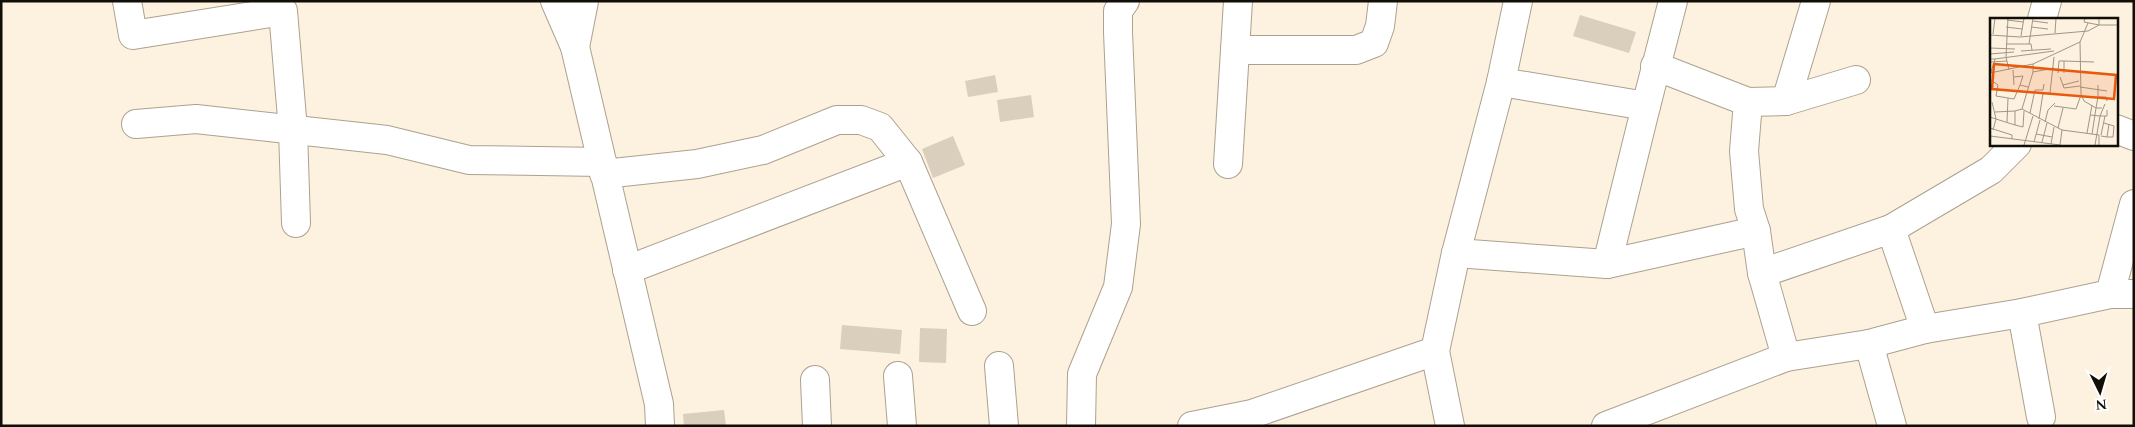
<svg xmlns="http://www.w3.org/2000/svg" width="2135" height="427" viewBox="0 0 2135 427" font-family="Spectral,serif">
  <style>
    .building { fill: #dacebd }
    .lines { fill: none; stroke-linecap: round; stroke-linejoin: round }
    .minor-casing { stroke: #aca190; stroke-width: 30 }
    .minor { stroke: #fff; stroke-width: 28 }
    .inset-road { fill: none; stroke: #9f9689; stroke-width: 1 }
    .view { fill: #e8590c; fill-opacity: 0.15; stroke: #e8590c; stroke-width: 2.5 }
    .inset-edge { fill: none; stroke: #110d07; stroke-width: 2.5 }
  </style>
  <rect width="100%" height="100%" fill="#fdf1df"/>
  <!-- building -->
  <g class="building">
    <path d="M1580 15 1636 32 1629 53 1573 36Z"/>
    <path d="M995 75 998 92 968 97 965 81Z"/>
    <path d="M1031 95 1034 117 1000 122 997 100Z"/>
    <path d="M953 136 965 165 933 178 922 149Z"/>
    <path d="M842 325 902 330 900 354 840 349Z"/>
    <path d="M920 328 947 329 946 363 919 362Z"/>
    <path d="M724 410 726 426H684L683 414Z"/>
  </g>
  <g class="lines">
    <defs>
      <g id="minor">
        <path d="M127 1 133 35 283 11 293 130 296 223"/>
        <path d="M555 1 575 47 659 404 660 426"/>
        <path d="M2042 19 2047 1"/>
        <path d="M575 47 584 1"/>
        <path d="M1235 50 1238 1"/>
        <path d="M1655 66 1748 102 1786 101 1856 80"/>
        <path d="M1501 82 1646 106 1673 1"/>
        <path d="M1786 101 1816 1"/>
        <path d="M1748 102 1744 151 1749 209 1756 231 1762 273 1786 357"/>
        <path d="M1646 106 1607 264 1756 231"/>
        <path d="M136 124 196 119 387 140 469 160 602 162"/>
        <path d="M2116 129 2134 136"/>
        <path d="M1228 164 1235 50H1356L1374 43 1380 26 1383 1"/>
        <path d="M604 174 697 164 763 150 837 120H861L880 127 908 162 972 311"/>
        <path d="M1891 229 1991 170 2017 144"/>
        <path d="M1456 253 1607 264"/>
        <path d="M627 270 908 162"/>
        <path d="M1762 273 1891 229 1925 329"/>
        <path d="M2110 294 2134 204"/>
        <path d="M2022 313 2041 417"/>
        <path d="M1869 344 1892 426"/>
        <path d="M999 366 1004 426"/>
        <path d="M898 376 902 426"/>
        <path d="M815 380 817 426"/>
        <path d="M1081 426 1082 374 1118 287 1126 224 1118 32V11L1125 1"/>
        <path d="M1192 426 1252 414 1435 351"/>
        <path d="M1450 426 1435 351 1456 253 1501 82 1518 1"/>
        <path d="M1606 426 1786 357 1869 344 1925 329 2022 313 2110 294H2134"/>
      </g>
    </defs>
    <!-- minor casing -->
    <use href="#minor" class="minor-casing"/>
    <!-- minor -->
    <use href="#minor" class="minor"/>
  </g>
  <!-- overview -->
  <g transform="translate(1990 18)">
    <rect width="128" height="128" fill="#fdf1df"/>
    <path class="inset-road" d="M18 0 16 39 19 52M95 0 94 4 109 7M109 0V7H128M17 2 33 4M43 3 58 5M16 9 32 11M41 9 58 11M65 15 66 0M3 16 5 0M0 17 30 19 98 13 109 7M31 18 34 0M90 24 98 5M16 26H41L42 32M39 26 43 0M0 30 25 31M31 33 61 31M0 36 24 34M0 41H5L1 54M5 41 64 33M0 44 17 43M43 46 90 24 91 76 94 83 106 90 102 116M23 52 24 67M43 54 64 50M0 55 43 46V54L32 91M68 55 69 43H74M74 55V43L104 44M24 59 33 58 30 67M70 59 74 70 90 68M1 62 8 67 6 78 24 81 30 67 38 69M73 67 89 63M108 67V79H116L117 83M90 69 117 73M53 76 60 75 64 39M108 79 106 90H112M2 84 6 101 25 107V93L32 91 72 112 109 117V127M115 86 110 98H117V92M64 88 86 91 91 77M5 94 25 93M40 95 45 72H53L54 66M100 97 110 98 105 127M0 99 6 101 3 112M49 101 53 75M17 104 18 80M55 104 58 92 65 85M114 105 124 108 123 119H117M25 107 33 109 34 93M0 110 22 117V121M68 110 73 90M97 115 102 87M46 116 62 119M111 117 115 98M0 118 70 127M111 118 117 119 119 106M44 124 50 102M52 124 57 105M61 126 64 109M34 127 43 98M70 127 72 112"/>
    <path class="view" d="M4 46 126 57 124 81 2 71Z"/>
    <rect width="128" height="128" class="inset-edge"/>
  </g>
  <!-- border -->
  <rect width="2135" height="427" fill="none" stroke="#110d07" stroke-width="5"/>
  <!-- north arrow -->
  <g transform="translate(2100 392) rotate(175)" stroke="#ffffff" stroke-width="4" paint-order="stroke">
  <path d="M0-4L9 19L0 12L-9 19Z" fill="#110d07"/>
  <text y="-8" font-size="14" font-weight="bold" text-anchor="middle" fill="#110d07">N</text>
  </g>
</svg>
